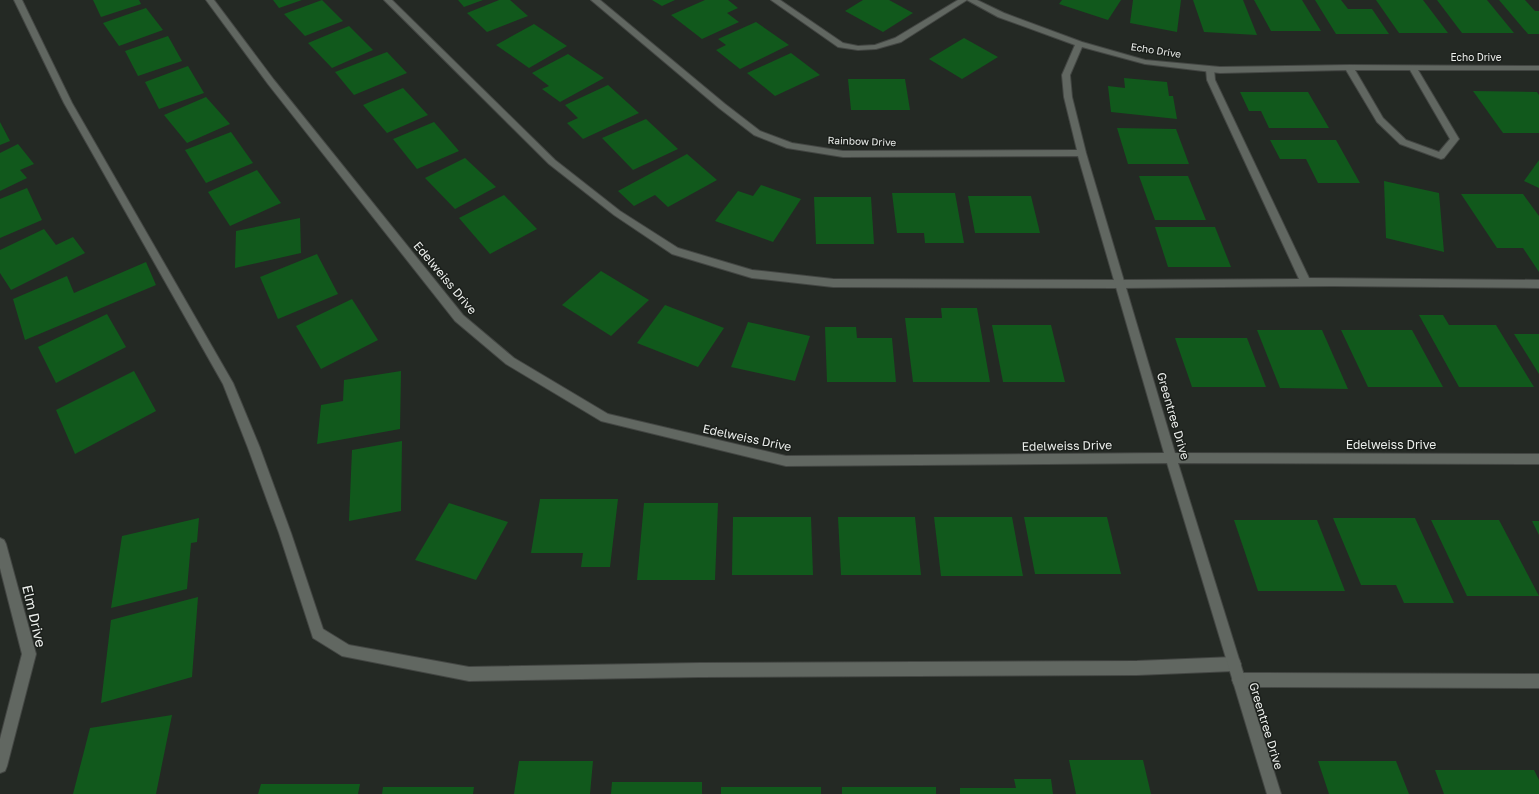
<svg xmlns="http://www.w3.org/2000/svg" width="1539" height="794" viewBox="0 0 1539 794" font-family="'Golos Text',sans-serif">
  <style>
    .building { fill: #11591c }
    .lines { fill: none; stroke-linecap: round; stroke-linejoin: round }
    .service-casing { stroke: #434643; stroke-width: 2 }
    .minor-casing { stroke: #434643; stroke-width: 2 }
    .service { fill: #616761; fill-rule: evenodd }
    .minor { fill: #616761; fill-rule: evenodd }
    .labels { text-anchor: middle; stroke-width: 3; stroke-linejoin: round; paint-order: stroke }
    .far-street-label { font-size: 10px; fill: #ecefec; stroke: #1b1f1b }
    .street-label { font-size: 12px; fill: #ecefec; stroke: #1b1f1b }
    .near-street-label { font-size: 14px; fill: #ecefec; stroke: #1b1f1b }
  </style>
  <rect width="100%" height="100%" fill="#242924"/>
  <!-- building -->
  <g class="building">
    <path d="M93 0H139L141 4 101 17Z"/>
    <path d="M273 0H302L279 8Z"/>
    <path d="M322 0 343 21 305 36 284 14Z"/>
    <path d="M458 0H483L464 7Z"/>
    <path d="M499 0H510L528 16 487 32 467 13Z"/>
    <path d="M652 0H675L662 6Z"/>
    <path d="M705 0H728L738 8 727 13 739 22 702 39 671 15Z"/>
    <path d="M863 0H889L913 13 883 32 845 11Z"/>
    <path d="M1062 0H1121L1108 20 1059 4Z"/>
    <path d="M1133 0H1181L1177 32 1130 23Z"/>
    <path d="M1193 0H1243L1257 35 1204 32Z"/>
    <path d="M1254 0H1302L1321 31H1271Z"/>
    <path d="M1315 0H1341L1348 9H1372L1389 34H1336Z"/>
    <path d="M1376 0H1423L1448 33H1399Z"/>
    <path d="M1437 0H1487L1514 33H1462Z"/>
    <path d="M1499 0H1525L1535 11H1539V34H1528Z"/>
    <path d="M146 8 163 30 119 46 103 23Z"/>
    <path d="M756 22 789 45 740 69 716 50 726 45 718 39Z"/>
    <path d="M534 24 567 46 529 68 496 45Z"/>
    <path d="M349 26 373 50 332 68 308 43Z"/>
    <path d="M168 36 182 61 138 76 125 51Z"/>
    <path d="M964 38 998 57 962 79 929 59Z"/>
    <path d="M387 52 407 73 354 95 335 72Z"/>
    <path d="M791 53 820 75 775 96 747 73Z"/>
    <path d="M568 54 604 78 560 102 542 89 549 86 532 73Z"/>
    <path d="M188 66 204 93 159 109 145 82Z"/>
    <path d="M1124 78 1167 82 1169 96H1173L1177 119 1111 112 1108 86 1125 88Z"/>
    <path d="M848 79H905L910 110H851Z"/>
    <path d="M608 85 639 113 583 139 567 123 578 118 565 105Z"/>
    <path d="M403 88 428 115 387 133 363 105Z"/>
    <path d="M1473 91 1537 92 1539 95V133H1503Z"/>
    <path d="M1240 92H1308L1329 128H1269L1261 111H1249Z"/>
    <path d="M206 97 230 124 187 143 164 115Z"/>
    <path d="M646 119 678 149 633 170 602 138Z"/>
    <path d="M0 122 10 141 0 145Z"/>
    <path d="M434 122 459 151 417 169 393 139Z"/>
    <path d="M1117 128 1176 129 1189 164H1128Z"/>
    <path d="M231 132 253 163 206 183 185 150Z"/>
    <path d="M1270 140H1336L1360 183H1318L1306 159H1280Z"/>
    <path d="M18 144 34 164 20 170 27 178 0 191V153Z"/>
    <path d="M687 154 717 180 668 207 655 195 634 206 618 191Z"/>
    <path d="M465 158 496 187 455 209 425 178Z"/>
    <path d="M1539 160V188L1524 181Z"/>
    <path d="M257 170 281 203 230 226 208 192Z"/>
    <path d="M1139 176H1188L1206 220H1155Z"/>
    <path d="M1384 181 1439 193 1444 252 1386 238Z"/>
    <path d="M761 185 801 199 773 242 715 221 738 191 753 196Z"/>
    <path d="M27 188 42 220 0 238V199Z"/>
    <path d="M892 193H955L964 243H925L924 233H897Z"/>
    <path d="M1461 194H1523L1539 216V272L1523 248H1497Z"/>
    <path d="M504 195 537 229 490 254 459 218Z"/>
    <path d="M968 196H1031L1040 233H975Z"/>
    <path d="M814 197H871L874 244H816Z"/>
    <path d="M300 218 301 253 235 268 236 231Z"/>
    <path d="M1155 227H1215L1231 267H1168Z"/>
    <path d="M44 229 56 245 73 237 85 253 11 290 0 273V250Z"/>
    <path d="M317 254 338 294 278 319 260 277Z"/>
    <path d="M146 262 156 285 25 340 13 299 67 276 74 293Z"/>
    <path d="M601 271 649 300 611 336 562 305Z"/>
    <path d="M352 299 378 340 321 369 296 326Z"/>
    <path d="M665 305 724 328 698 367 637 343Z"/>
    <path d="M941 308H977L990 382H913L905 318H942Z"/>
    <path d="M107 314 126 347 56 383 38 347Z"/>
    <path d="M1419 315H1443L1449 325H1496L1534 387H1459Z"/>
    <path d="M748 322 810 336 795 381 731 367Z"/>
    <path d="M992 325H1051L1065 382H1003Z"/>
    <path d="M825 327H856L857 338H892L896 382H827Z"/>
    <path d="M1257 330H1322L1348 389 1280 388Z"/>
    <path d="M1341 330H1412L1443 387H1368Z"/>
    <path d="M1514 334H1539V374Z"/>
    <path d="M1175 338H1247L1266 387H1192Z"/>
    <path d="M134 371 156 411 75 454 56 410Z"/>
    <path d="M401 371 400 429 317 444 321 405 343 401 344 380Z"/>
    <path d="M402 441 401 511 349 521 352 450Z"/>
    <path d="M540 499H618L610 567H581L583 553H531Z"/>
    <path d="M449 503 508 522 476 580 415 560Z"/>
    <path d="M644 503H718L715 580H637Z"/>
    <path d="M733 517H811L813 575H732Z"/>
    <path d="M838 517H915L921 575H841Z"/>
    <path d="M934 517H1012L1023 576H941Z"/>
    <path d="M1024 517H1107L1121 574H1035Z"/>
    <path d="M199 518 197 542 191 543 187 589 111 608 122 536Z"/>
    <path d="M1333 518H1415L1454 603H1404L1396 585H1361Z"/>
    <path d="M1234 520H1317L1345 591H1258Z"/>
    <path d="M1431 520H1499L1539 596H1467Z"/>
    <path d="M1532 521H1539V535Z"/>
    <path d="M198 597 192 677 101 703 111 620Z"/>
    <path d="M172 715 156 794H73L90 728Z"/>
    <path d="M1069 760H1143L1151 794H1076Z"/>
    <path d="M519 761H593L590 794H514Z"/>
    <path d="M1318 761H1396L1409 794H1329Z"/>
    <path d="M1435 770H1534L1539 780V794H1444Z"/>
    <path d="M1014 779H1051L1053 794H960V788H1016Z"/>
    <path d="M612 782H702V794H611Z"/>
    <path d="M261 784H360L358 794H258Z"/>
    <path d="M383 787H474L473 794H382Z"/>
    <rect x="721" y="787" width="100" height="7"/>
    <rect x="842" y="787" width="94" height="7"/>
  </g>
  <g class="lines">
    <defs>
      <g id="service">
        <path d="M14 0H22L72 103 233 383 260 448 291 533 323 629 349 645 469 667 699 663 1137 661 1234 657 1239 659 1241 664 1239 669 1234 671 1137 675 699 677 469 681 342 656 313 638 279 533 248 448 223 384 64 103Z"/>
        <path d="M384 0H392L555 160 620 211 678 248 752 270 833 279 1121 280 1299 279 1207 80 1206 69 1210 67 1214 69 1215 80 1309 278 1539 280V288L1332 286 1121 288 833 287 752 278 672 254 614 215 549 164Z"/>
        <path d="M771 0H780L843 43 858 46 875 45 895 38 958 0H967L901 42 876 49 858 50 838 47Z"/>
        <path d="M1239 673 1539 674V688L1239 687 1234 685 1232 680 1234 675Z"/>
      </g>
      <g id="minor">
        <path d="M206 0H214L274 80 463 315 514 358 608 414 786 456 1164 453 1078 156 843 157 787 148 754 135 719 108 591 0H600L725 104 760 131 792 143 843 151 1077 150 1064 97 1062 75 1075 45 998 17 967 0H977L1004 13 1082 42 1145 60 1220 67 1349 65 1539 66V70H1418L1459 139 1444 158 1441 159 1400 144 1377 122 1346 70 1220 73 1145 64 1082 47 1070 75 1072 97 1086 153 1175 453 1539 454V464L1178 463 1281 794H1267L1167 463 786 466 601 421 506 364 455 321 268 84ZM1355 70H1410L1450 139 1439 152 1406 140 1383 118Z"/>
        <path d="M0 538 4 540 6 544 36 654 7 766 5 771 0 773V739L22 654 0 568Z"/>
      </g>
    </defs>
    <!-- service casing -->
    <use href="#service" class="service-casing"/>
    <!-- minor casing -->
    <use href="#minor" class="minor-casing"/>
    <!-- service -->
    <use href="#service" class="service"/>
    <!-- minor -->
    <use href="#minor" class="minor"/>
  </g>
  <g class="labels">
    <!-- far-street labels -->
    <g class="far-street-label">
      <text transform="translate(1156 50) rotate(9)" y="4">Echo Drive</text>
      <text x="1476" y="61">Echo Drive</text>
      <text transform="translate(862 141) rotate(2)" y="4">Rainbow Drive</text>
    </g>
    <!-- street labels -->
    <g class="street-label">
      <text transform="translate(445 278) rotate(50)" y="4">Edelweiss Drive</text>
      <text transform="translate(1173 416) rotate(74)" y="4">Greentree Drive</text>
      <text transform="translate(747 438) rotate(12)" y="4">Edelweiss Drive</text>
      <text x="1391" y="449">Edelweiss Drive</text>
      <text transform="translate(1067 446) rotate(-1)" y="4">Edelweiss Drive</text>
      <text transform="translate(1266 726) rotate(73)" y="4">Greentree Drive</text>
    </g>
    <!-- near-street labels -->
    <g class="near-street-label">
      <text transform="translate(34 616) rotate(77)" y="5">Elm Drive</text>
    </g>
  </g>
</svg>
